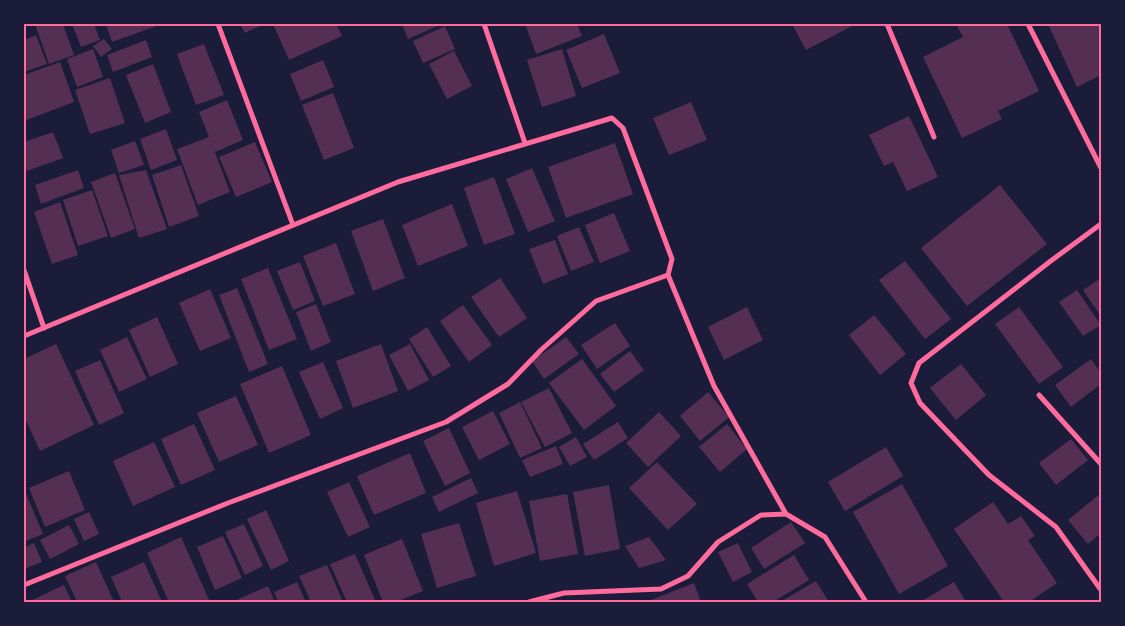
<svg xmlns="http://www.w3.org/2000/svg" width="1125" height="626" viewBox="0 0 1125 626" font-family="'Times New Roman',serif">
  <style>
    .building { fill: #542f53 }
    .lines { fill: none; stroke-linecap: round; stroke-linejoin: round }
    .minor { stroke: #ff6b9d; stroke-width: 5 }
    .neatline { fill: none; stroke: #ff6b9d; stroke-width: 2 }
  </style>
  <rect width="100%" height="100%" fill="#1b1b3a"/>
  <!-- building -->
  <g class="building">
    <path d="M35 24H63L74 55 49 64Z"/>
    <path d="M72 24H94L100 40 81 47Z"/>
    <path d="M106 24H162L112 42Z"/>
    <path d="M240 24H264L245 33Z"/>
    <path d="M273 24H336L342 36 289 60Z"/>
    <path d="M402 24H442L408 39Z"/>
    <path d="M531 24H577L582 36 536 54 526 26Z"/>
    <path d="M792 24H856L806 50Z"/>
    <path d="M956 24H1007L1039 91 998 111 1002 119 962 138 923 57 963 37Z"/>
    <path d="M1048 24H1101V75L1077 87Z"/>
    <path d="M445 26 455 49 423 63 413 41Z"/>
    <path d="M604 34 620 73 582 88 566 50Z"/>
    <path d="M36 35 47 64 24 72V40Z"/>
    <path d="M104 39 112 49 101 57 93 46Z"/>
    <path d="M146 40 152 57 113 72 107 55Z"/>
    <path d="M204 44 224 95 196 105 177 54Z"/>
    <path d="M93 49 103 77 77 87 67 59Z"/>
    <path d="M562 49 576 96 542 107 527 60Z"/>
    <path d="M454 51 472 86 447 99 429 64Z"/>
    <path d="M323 60 334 87 301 101 290 74Z"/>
    <path d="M60 62 74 102 24 121V75Z"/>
    <path d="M153 64 171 112 145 123 126 75Z"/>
    <path d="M110 78 125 123 90 134 75 90Z"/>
    <path d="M333 93 354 148 324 160 302 105Z"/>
    <path d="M227 100 243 140 215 152 211 142 230 192 198 205 177 149 209 137 199 112Z"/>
    <path d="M691 102 707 140 669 155 653 118Z"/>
    <path d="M909 116 938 177 907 191 893 162 884 166 869 135Z"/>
    <path d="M166 129 177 160 151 170 140 139Z"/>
    <path d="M53 132 63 158 27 171 24 162V142Z"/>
    <path d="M135 141 144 165 119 173 111 150Z"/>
    <path d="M255 142 272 182 236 197 219 157Z"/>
    <path d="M615 143 633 194 566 218 548 167Z"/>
    <path d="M181 165 199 216 169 227 152 175Z"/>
    <path d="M532 168 555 221 528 232 506 179Z"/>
    <path d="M78 170 84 188 41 204 35 185Z"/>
    <path d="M146 170 167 229 139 238 119 175Z"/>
    <path d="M115 173 135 229 111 238 91 182Z"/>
    <path d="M494 177 515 234 484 245 464 188Z"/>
    <path d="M1000 185 1047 244 967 306 921 248Z"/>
    <path d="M92 190 108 236 78 246 63 200Z"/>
    <path d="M60 202 78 255 52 264 34 212Z"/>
    <path d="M452 204 468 246 418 266 402 225Z"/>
    <path d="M614 213 630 251 600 263 585 225Z"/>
    <path d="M383 219 405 278 373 291 351 231Z"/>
    <path d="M579 227 594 262 571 271 557 236Z"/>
    <path d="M555 240 568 274 543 284 529 249Z"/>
    <path d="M336 243 355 294 323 306 303 256Z"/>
    <path d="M905 261 951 319 925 339 879 280Z"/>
    <path d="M300 262 315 301 293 310 277 271Z"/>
    <path d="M268 268 297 339 269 350 241 279Z"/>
    <path d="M500 278 527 318 499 337 471 297Z"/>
    <path d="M1101 278V314L1100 315 1083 290Z"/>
    <path d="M237 288 268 364 249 372 219 295Z"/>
    <path d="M210 289 231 338 200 351 179 303Z"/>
    <path d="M1077 290 1101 325 1083 336 1059 302Z"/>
    <path d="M316 304 331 342 311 351 296 312Z"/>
    <path d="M463 305 492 345 469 362 440 321Z"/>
    <path d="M747 307 763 340 724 360 708 327Z"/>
    <path d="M1019 307 1063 367 1039 384 995 324Z"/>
    <path d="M874 315 906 354 880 375 849 335Z"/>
    <path d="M157 317 178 364 150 377 129 330Z"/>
    <path d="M615 323 630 346 597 369 581 345Z"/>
    <path d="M427 327 451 366 433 377 409 339Z"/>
    <path d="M127 337 147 379 119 392 100 350Z"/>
    <path d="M566 337 579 354 544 379 532 361Z"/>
    <path d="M56 344 94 425 40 451 24 416V359Z"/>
    <path d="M381 344 398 391 353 408 336 361Z"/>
    <path d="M410 344 429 380 408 391 389 355Z"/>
    <path d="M630 351 644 370 614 392 600 374Z"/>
    <path d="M582 359 616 406 584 430 549 383Z"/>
    <path d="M1091 359 1101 373V384L1071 407 1055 385Z"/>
    <path d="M100 360 124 413 99 425 75 371Z"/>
    <path d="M323 362 343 408 320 419 299 372Z"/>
    <path d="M961 364 986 395 956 420 930 388Z"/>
    <path d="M282 366 311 435 269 453 240 384Z"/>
    <path d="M549 388 572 433 545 447 521 402Z"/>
    <path d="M708 392 729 417 700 441 680 416Z"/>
    <path d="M236 396 258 445 219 462 197 413Z"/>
    <path d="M520 402 542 448 520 458 499 413Z"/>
    <path d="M493 411 510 444 479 460 462 427Z"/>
    <path d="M659 412 681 436 648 467 626 443Z"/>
    <path d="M618 422 628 438 594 460 583 444Z"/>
    <path d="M194 424 215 470 181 485 161 439Z"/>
    <path d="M727 424 747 449 720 472 699 447Z"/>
    <path d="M449 428 470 473 445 486 423 441Z"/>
    <path d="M576 437 587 457 570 466 559 447Z"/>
    <path d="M1071 439 1088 460 1056 485 1039 463Z"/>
    <path d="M154 442 175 487 133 506 113 461Z"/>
    <path d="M556 446 563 464 530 477 522 460Z"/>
    <path d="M886 447 903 476 845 511 828 482Z"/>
    <path d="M410 453 426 493 374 515 357 476Z"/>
    <path d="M657 462 697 504 668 530 629 488Z"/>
    <path d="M69 471 85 510 45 527 29 488Z"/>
    <path d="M471 478 478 493 439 512 432 497Z"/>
    <path d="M349 482 370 527 348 537 327 492Z"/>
    <path d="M902 484 948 566 899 594 853 512Z"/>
    <path d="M609 485 620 549 585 556 573 492Z"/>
    <path d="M24 489 43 534 24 542Z"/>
    <path d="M517 491 536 553 494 566 476 503Z"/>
    <path d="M1101 493V533L1088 544 1068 520Z"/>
    <path d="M567 494 578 554 540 561 529 501Z"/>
    <path d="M993 502 1008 524 1021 516 1035 536 1028 540 1057 583 1029 602H1004L954 529Z"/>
    <path d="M266 510 289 561 271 570 247 519Z"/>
    <path d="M89 512 99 534 84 541 74 519Z"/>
    <path d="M791 522 805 543 764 569 751 548Z"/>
    <path d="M459 523 476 576 437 588 421 534Z"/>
    <path d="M244 524 263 566 245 575 225 532Z"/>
    <path d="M69 525 79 544 50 559 40 540Z"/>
    <path d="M223 536 242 578 215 590 197 547Z"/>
    <path d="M181 537 210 602H169L147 553Z"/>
    <path d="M649 537 666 560 639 568 625 546Z"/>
    <path d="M402 539 423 591 396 602H383L364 555Z"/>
    <path d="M34 543 42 562 24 569V548Z"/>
    <path d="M738 543 752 572 733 582 718 552Z"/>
    <path d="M355 554 376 602H347L330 564Z"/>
    <path d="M794 555 809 580 773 602H758L747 584Z"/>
    <path d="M96 562 114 602H77L65 576Z"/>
    <path d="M144 562 162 602H122L111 577Z"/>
    <path d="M327 565 343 602H311L299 576Z"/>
    <path d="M816 581 829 602H780Z"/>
    <path d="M297 582 306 602H278L274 592Z"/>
    <path d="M954 582 966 602H920Z"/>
    <path d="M694 583 701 602H652L651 600Z"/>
    <path d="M64 585 72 602H28Z"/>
    <path d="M268 586 275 602H232Z"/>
  </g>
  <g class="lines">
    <!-- minor -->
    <g class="minor">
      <path d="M218 24 293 225"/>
      <path d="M484 24 525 143"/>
      <path d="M887 24 934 137"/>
      <path d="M1028 24 1101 168"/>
      <path d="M1101 224 1052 260 919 363 911 383 920 403 989 475 1056 527 1101 590"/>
      <path d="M24 270 44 328"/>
      <path d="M24 336 398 182 612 118 623 128 672 259 668 275 714 386 786 514 825 537 866 602"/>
      <path d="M1039 395 1101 464"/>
      <path d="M24 585 228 503 446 422 508 384 541 350 596 301 668 275"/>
      <path d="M529 602 564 593 661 589 688 576 718 542 761 515 786 514"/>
    </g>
  </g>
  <!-- border -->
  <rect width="1125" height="626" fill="none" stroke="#1b1b3a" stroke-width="50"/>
  <rect x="25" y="25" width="1075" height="576" class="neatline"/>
</svg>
